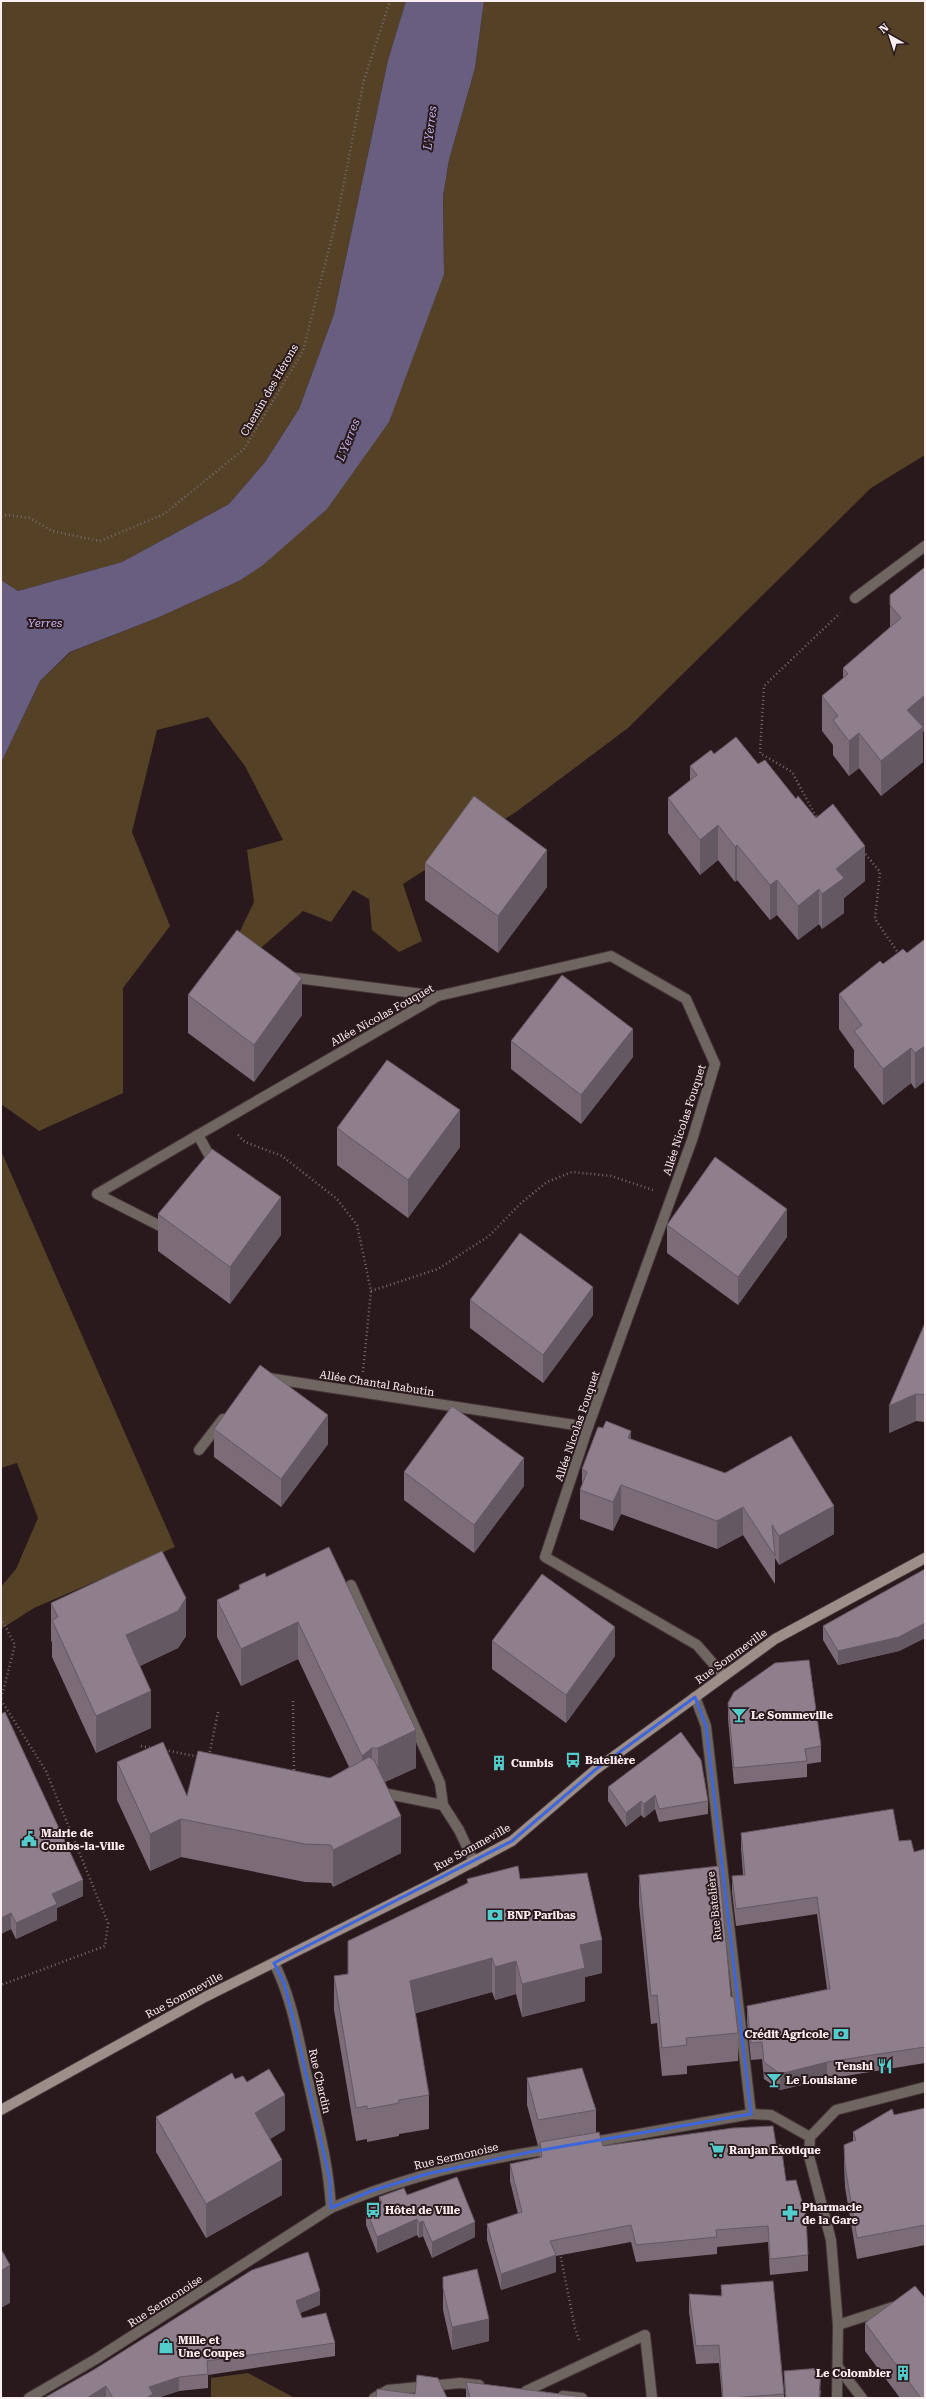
<svg xmlns="http://www.w3.org/2000/svg" width="926" height="2399" viewBox="0 0 926 2399" font-family="'Roboto Serif',serif">
  <style>
    .green { fill: #544126 }
    .water { fill: #685f80 }
    .lines { fill: none; stroke-linecap: round; stroke-linejoin: round }
    .service-casing { stroke: #433335; stroke-width: 12 }
    .minor-casing { stroke: #433335; stroke-width: 12 }
    .tertiary-casing { stroke: #433335; stroke-width: 12 }
    .secondary-casing { stroke: #433335; stroke-width: 12 }
    .path { stroke: #7a6a6d; stroke-width: 2.5; stroke-dasharray: 1 3; stroke-linecap: butt }
    .service { stroke: #6f6662; stroke-width: 10 }
    .minor { stroke: #6f6662; stroke-width: 10 }
    .tertiary { stroke: #6f6662; stroke-width: 10 }
    .secondary { stroke: #9d8e89; stroke-width: 10 }
    .wall { fill: #7b6c78 }
    .shaded-wall { fill: #645862 }
    .building { fill: #8f7e8c; stroke: #645862 }
    .marked { fill: none; stroke: #3e66dc; stroke-width: 3; stroke-linejoin: round }
    .labels { text-anchor: middle; stroke-width: 4; stroke-linejoin: round; paint-order: stroke }
    .street-label { font-size: 11px; fill: #fbeef0; stroke: #2a191c }
    .poi-label { font-size: 11px; font-weight: bold; fill: #fbeef0; stroke: #2a191c; text-anchor: start }
    .water-label { font-size: 12px; font-style: italic; fill: #c4b3ed; stroke: #2a191c }
  </style>
  <rect width="100%" height="100%" fill="#2a191c"/>
  <!-- green -->
  <g class="green">
    <path d="M1 1H406L388 60 334 314 299 409 265 462 229 504 122 562 18 591 1 580Z"/>
    <path d="M484 1H925V455L871 488 628 728 516 812 403 884 422 941 399 952 372 930 369 899 353 890 331 922 303 911 253 955 232 948 254 902 247 850 283 840 245 766 208 717 157 730 132 832 170 926 123 988V1093L39 1131 1 1104V763L40 681 71 652 157 618 239 581 269 560 444 274 443 196 449 160 475 68Z"/>
    <path d="M1 1151 175 1547 34 1608 1 1629V1587L16 1569 38 1518 17 1463 1 1468Z"/>
    <path d="M248 2373 295 2398H211V2378Z"/>
  </g>
  <!-- water -->
  <path class="water" d="M406 1H484L475 68 449 160 443 196 444 274 389 422 327 509 263 565 239 581 157 618 70 652 40 681 1 763V580L18 591 122 562 229 504 265 462 299 409 334 314 388 60Z"/>
  <g class="lines">
    <defs>
      <g id="service">
        <path d="M855 598 925 546"/>
        <path d="M351 1585 440 1783 443 1805 459 1830 474 1862"/>
        <path d="M378 1792 443 1805"/>
        <path d="M838 2325 893 2307"/>
        <path d="M526 2391 645 2335 652 2398"/>
      </g>
      <g id="minor">
        <path d="M289 977 438 996"/>
        <path d="M214 1164 198 1135 438 996 611 956 686 999 715 1064 692 1140 588 1427 545 1557 697 1645 724 1676"/>
        <path d="M169 1227 166 1229 97 1194 198 1135"/>
        <path d="M268 1378 588 1427"/>
        <path d="M199 1450 223 1419"/>
        <path d="M695 1697 706 1726 751 2114"/>
        <path d="M274 1963C293 2000 299 2044 309 2085 318 2126 329 2166 331 2208"/>
        <path d="M810 2137 809 2156 831 2240 838 2325 837 2398"/>
        <path d="M838 2367 862 2398"/>
        <path d="M563 2396 582 2398"/>
        <path d="M374 2398 388 2390 460 2383 479 2385"/>
      </g>
      <g id="tertiary">
        <path d="M588 2143 751 2114 771 2115 810 2137 836 2110 925 2087"/>
        <path d="M29 2398 96 2359 331 2208C401 2178 477 2159 553 2149"/>
      </g>
      <path id="secondary" d="M1 2110 205 1997 441 1879 512 1841 595 1770 775 1639 925 1558"/>
    </defs>
    <!-- service casing -->
    <use href="#service" class="service-casing"/>
    <!-- minor casing -->
    <use href="#minor" class="minor-casing"/>
    <!-- tertiary casing -->
    <use href="#tertiary" class="tertiary-casing"/>
    <!-- secondary casing -->
    <use href="#secondary" class="secondary-casing"/>
    <!-- path -->
    <g class="path">
      <path d="M1 516 8 515 30 518 52 531 100 541 164 514 244 449 303 351 338 213 364 80 390 1"/>
      <path d="M818 820 792 772 760 753 764 686 840 613"/>
      <path d="M863 851 880 872 875 919 899 954"/>
      <path d="M238 1135 245 1142 282 1156 337 1199 357 1225 371 1291 363 1372"/>
      <path d="M371 1291 438 1269 489 1236 521 1203 547 1182 572 1172 611 1176 653 1190"/>
      <path d="M1 1618 15 1645 1 1699"/>
      <path d="M1 1700 46 1771 108 1923 105 1946 1 1985"/>
      <path d="M293 1701 294 1773"/>
      <path d="M141 1746 152 1748"/>
      <path d="M165 1750 199 1757"/>
      <path d="M209 1756 218 1712"/>
      <path d="M560 2253 575 2328 580 2342"/>
    </g>
    <!-- service -->
    <use href="#service" class="service"/>
    <!-- minor -->
    <use href="#minor" class="minor"/>
    <!-- tertiary -->
    <use href="#tertiary" class="tertiary"/>
    <!-- secondary -->
    <use href="#secondary" class="secondary"/>
  </g>
  <!-- wall -->
  <g class="wall">
    <path d="M925 567V730L923 732V762L881 796 859 768 849 776 833 755V745L822 731V696L843 679V668L890 627V595Z"/>
    <path d="M714 754 758 764 796 799 865 881 844 898V913L822 929 819 924 798 940 777 915 770 920 737 880 735 882 718 860 700 875 668 833V798L690 781V766Z"/>
    <path d="M425 863 547 887 498 953 425 900Z"/>
    <path d="M925 939 915 1089 911 1083 883 1105 854 1067V1050L839 1029V994L883 964 907 953Z"/>
    <path d="M188 995 302 1015 254 1082 188 1033Z"/>
    <path d="M511 1041 633 1057 581 1124 511 1069Z"/>
    <path d="M337 1128 460 1147 408 1218 337 1165Z"/>
    <path d="M158 1214 281 1235 230 1304 158 1251Z"/>
    <path d="M667 1225 787 1237 738 1305 667 1253Z"/>
    <path d="M470 1300 593 1315 543 1383 470 1328Z"/>
    <path d="M925 1323V1422L916 1421 889 1433Z"/>
    <path d="M214 1429 328 1444 281 1507 214 1457Z"/>
    <path d="M631 1439 834 1534 779 1565 775 1558V1584L743 1535 717 1549 621 1514 613 1531 580 1519V1490L582 1485V1469Z"/>
    <path d="M404 1472 524 1486 474 1553 404 1500Z"/>
    <path d="M925 1569V1638L899 1651 838 1665 823 1640V1626Z"/>
    <path d="M266 1577 416 1768 385 1782 401 1853 333 1887 331 1883 305 1882 181 1857 150 1871 117 1800V1762L187 1796 330 1778 349 1767 298 1659 241 1686 217 1637V1600L239 1590V1585Z"/>
    <path d="M51 1603 186 1636 178 1648 140 1666 151 1728 96 1753 52 1657V1642L51 1641Z"/>
    <path d="M492 1641 615 1656 566 1723 492 1669Z"/>
    <path d="M728 1703 821 1746V1762L807 1764V1777L734 1784 728 1719Z"/>
    <path d="M1 1714 83 1896 57 1908V1920L16 1939 11 1929 1 1934Z"/>
    <path d="M608 1787 708 1801V1814L659 1822 655 1809 644 1818 641 1815 626 1827 608 1801Z"/>
    <path d="M741 1833 899 1841 914 1852 925 1849V2063L827 2079 780 2090 764 2079 762 2059 751 2060 747 2022V2006L827 1989 817 1914 736 1926 732 1892V1876L743 1875 741 1849Z"/>
    <path d="M639 1875 731 1997 738 2033V2061L687 2066V2074L662 2076 657 2023 651 2024 639 1904Z"/>
    <path d="M467 1879H520L602 1973 585 1977V2001L522 2017 516 1994 495 2000 492 1992 415 2013 429 2095V2129L399 2134V2136L367 2142V2139L356 2141 334 2010V1976L348 1974V1941L467 1883Z"/>
    <path d="M527 2078 596 2110V2132L603 2146 776 2145 786 2181 808 2255V2271L770 2275 768 2242 717 2247V2254L636 2262 631 2242 556 2256V2272L501 2290 487 2240V2224L518 2214 510 2181V2164L540 2158V2145L538 2146 527 2105Z"/>
    <path d="M235 2079 247 2082 285 2130 270 2139 282 2195 206 2238 156 2152V2117Z"/>
    <path d="M925 2108V2245L857 2259 845 2187 844 2166V2145L853 2141V2132L894 2115Z"/>
    <path d="M407 2195 475 2237 432 2258 423 2236 419 2238 417 2235 377 2253 366 2225V2209L379 2204V2197Z"/>
    <path d="M443 2277 489 2341 452 2350 443 2310Z"/>
    <path d="M721 2285 784 2394V2398H722L719 2363 696 2364 689 2312V2294L721 2296Z"/>
    <path d="M320 2305 300 2313 302 2318 335 2343V2356L208 2375V2388L179 2391 157 2398H44Z"/>
    <path d="M865 2323 925 2398H900L865 2351Z"/>
    <path d="M784 2371 821 2391 820 2398H785Z"/>
    <path d="M466 2382 576 2398H466Z"/>
  </g>
  <!-- shaded-wall -->
  <g class="shaded-wall">
    <path d="M925 695V730L923 732V762L881 796V761L907 710Z"/>
    <path d="M859 733V768L849 776V741Z"/>
    <path d="M718 825V860L700 875V840Z"/>
    <path d="M737 845V880L735 882V847Z"/>
    <path d="M865 846V881L844 898V913L822 929V894L836 869Z"/>
    <path d="M547 850V887L498 953V916Z"/>
    <path d="M777 880V915L770 920V885Z"/>
    <path d="M819 889V924L798 940V906Z"/>
    <path d="M302 978V1015L254 1082V1045Z"/>
    <path d="M633 1029V1057L581 1124V1095Z"/>
    <path d="M925 1046V1081L915 1089V1053Z"/>
    <path d="M911 1048V1083L883 1105V1069Z"/>
    <path d="M460 1110V1147L408 1218V1180Z"/>
    <path d="M281 1197V1235L230 1304V1267Z"/>
    <path d="M787 1209V1237L738 1305V1277Z"/>
    <path d="M593 1287V1315L543 1383V1355Z"/>
    <path d="M916 1394V1421L889 1433V1406Z"/>
    <path d="M328 1415V1444L281 1507V1479Z"/>
    <path d="M631 1431V1459L628 1438Z"/>
    <path d="M524 1458V1486L474 1553V1525Z"/>
    <path d="M621 1485V1514L613 1531V1502Z"/>
    <path d="M834 1506V1534L779 1565V1536Z"/>
    <path d="M743 1507V1535L717 1549V1521Z"/>
    <path d="M186 1598V1636L178 1648 126 1672V1635Z"/>
    <path d="M298 1622V1659L241 1686V1649Z"/>
    <path d="M925 1623V1638L899 1651 838 1665V1651Z"/>
    <path d="M615 1627V1656L566 1723V1695Z"/>
    <path d="M151 1691V1728L96 1753V1716Z"/>
    <path d="M416 1730V1768L378 1785V1748Z"/>
    <path d="M372 1748V1785L362 1793V1756Z"/>
    <path d="M655 1795V1809L644 1818V1804Z"/>
    <path d="M641 1801V1815L626 1827V1813Z"/>
    <path d="M401 1816V1853L333 1887V1850Z"/>
    <path d="M181 1819V1857L150 1871V1834Z"/>
    <path d="M83 1880V1896L57 1908V1920L16 1939V1923L52 1894Z"/>
    <path d="M11 1913V1929L1 1934V1918Z"/>
    <path d="M602 1940V1973L585 1977V2001L522 2017V1984L580 1945Z"/>
    <path d="M492 1958V1992L410 2015V1981Z"/>
    <path d="M516 1961V1994L495 2000V1967Z"/>
    <path d="M827 2062V2079L780 2090V2074Z"/>
    <path d="M285 2095V2130L255 2148V2113Z"/>
    <path d="M282 2160V2195L206 2238V2204Z"/>
    <path d="M417 2219V2235L377 2253V2237Z"/>
    <path d="M423 2221V2236L419 2238V2223Z"/>
    <path d="M475 2222V2237L432 2258V2242Z"/>
    <path d="M556 2255V2272L501 2290V2274Z"/>
    <path d="M10 2265V2303L1 2308V2271Z"/>
    <path d="M320 2291V2305L296 2315V2301Z"/>
    <path d="M489 2319V2341L452 2350V2327Z"/>
    <path d="M821 2368 820 2398H819Z"/>
    <path d="M179 2377V2391L157 2398H146L149 2387Z"/>
    <path d="M106 2386V2398H87Z"/>
  </g>
  <!-- building -->
  <g class="building">
    <path d="M925 567V695L907 710 923 727 881 761 859 733 849 741 833 720 838 716 822 696 848 674 843 668 901 618 890 605V595Z"/>
    <path d="M736 737 758 764 765 760 796 799 798 796 816 818 833 804 865 846 836 869 844 878 822 894 819 889 798 906 777 880 770 885 737 845 735 847 718 825 700 840 668 798 697 775 690 766 711 750 714 754Z"/>
    <path d="M474 796 547 850 498 916 425 863Z"/>
    <path d="M237 930 302 978 254 1045 188 995Z"/>
    <path d="M925 939V1046L915 1053 911 1048 883 1069 854 1031 862 1025 839 994 880 961 883 964 903 949 907 953Z"/>
    <path d="M562 975 633 1029 581 1095 511 1041Z"/>
    <path d="M387 1060 460 1110 408 1180 337 1128Z"/>
    <path d="M212 1149 281 1197 230 1267 158 1214Z"/>
    <path d="M715 1157 787 1209 738 1277 667 1225Z"/>
    <path d="M520 1233 593 1287 543 1355 470 1300Z"/>
    <path d="M925 1323V1395L916 1394 889 1406Z"/>
    <path d="M260 1365 328 1415 281 1479 214 1429Z"/>
    <path d="M452 1406 524 1458 474 1525 404 1472Z"/>
    <path d="M606 1421 631 1431 628 1438 725 1473 791 1436 834 1506 779 1536 772 1525 775 1556 743 1507 717 1521 621 1485 613 1502 580 1490 587 1472 582 1469 598 1427 603 1428Z"/>
    <path d="M329 1547 416 1730 378 1748H372L362 1756 298 1622 241 1649 217 1600 240 1589 239 1585 265 1573 266 1577Z"/>
    <path d="M162 1551 186 1598 178 1611 126 1635 151 1691 96 1716 52 1620 58 1617 51 1603Z"/>
    <path d="M925 1569V1623L899 1637 838 1651 823 1626Z"/>
    <path d="M542 1574 615 1627 566 1695 492 1641Z"/>
    <path d="M809 1660 821 1746 805 1749 807 1761 734 1768 728 1703 734 1692 775 1663Z"/>
    <path d="M5 1712 83 1880 52 1894 57 1904 16 1923 11 1913 1 1918V1714Z"/>
    <path d="M681 1732 701 1760 708 1801 659 1809 655 1795 644 1804 641 1801 626 1813 608 1787Z"/>
    <path d="M163 1742 187 1796 198 1751 330 1778 369 1757 374 1760 401 1816 333 1850 331 1845 305 1844 181 1819 150 1834 117 1762Z"/>
    <path d="M893 1809 899 1841 911 1840 914 1852 925 1849V2047L827 2062 780 2074 764 2062 762 2042 751 2043 747 2006 830 1989 817 1897 736 1909 732 1876 745 1875 741 1833Z"/>
    <path d="M518 1866 520 1879 587 1873 602 1940 580 1945 585 1968 522 1984 516 1961 495 1967 492 1958 410 1981 429 2095 399 2100V2103L367 2109V2106L356 2108 334 1976 348 1974V1941L468 1883 467 1879Z"/>
    <path d="M719 1866 731 1997H734L738 2033 686 2038 687 2045 662 2048 657 1995 651 1996 639 1875Z"/>
    <path d="M582 2068 596 2110 538 2120 527 2078Z"/>
    <path d="M269 2069 285 2095 255 2113 282 2160 206 2204 156 2117 232 2073 235 2079 243 2076 247 2082Z"/>
    <path d="M925 2108V2225L857 2238 845 2166 844 2145 856 2140 853 2132 892 2109 894 2115Z"/>
    <path d="M773 2126 776 2145H781L786 2181 796 2180 806 2216 808 2255 770 2259 768 2226 716 2230 717 2237 636 2245 631 2225 550 2241 556 2255 501 2274 487 2224 522 2212 510 2164 542 2157 540 2142 599 2132 603 2146 733 2128Z"/>
    <path d="M457 2177 475 2222 432 2242 423 2221 419 2223 417 2219 377 2237 366 2209 382 2203 379 2197 404 2188 407 2195Z"/>
    <path d="M1 2249 10 2265 1 2271Z"/>
    <path d="M308 2252 320 2291 296 2301 302 2318 326 2313 335 2343 207 2361 208 2374 179 2377 149 2387 153 2394 146 2398H113L106 2386 87 2398H44L95 2369 252 2270Z"/>
    <path d="M477 2269 489 2319 452 2327 443 2288V2277Z"/>
    <path d="M773 2281 784 2394 731 2398H723L719 2345 696 2346 689 2294 722 2296 721 2285Z"/>
    <path d="M915 2286 925 2298V2398H921L865 2323Z"/>
    <path d="M821 2368 819 2398H786L784 2371Z"/>
    <path d="M417 2375 438 2378 447 2398H376L377 2389 415 2394Z"/>
    <path d="M466 2382 576 2396V2398H470Z"/>
  </g>
  <!-- marked area -->
  <path class="marked" d="M695 1697 706 1726 751 2114 530 2152 427 2174 371 2191 331 2208 330 2181 296 2030 284 1983 274 1963 512 1841 595 1770Z"/>
  <!-- icons -->
  <defs>
    <symbol id="bar-bare" viewBox="-9 -9 18 18"><path d="M-6-5H6L.8 .8V4.5H3.5V6h-7V4.5H-.8V.8Z" fill="#53cdcb" stroke="#2a191c" stroke-width="2.5" paint-order="stroke"/></symbol>
    <symbol id="bus-bare" viewBox="-9 -9 18 18"><path d="M-5-6H5V4H4V6H2V4H-2V6H-4V4H-5ZM-3.5-4V0h7V-4ZM-3.5 1.2v1.5H-2V1.2ZM2 1.2v1.5H3.5V1.2Z" fill="#53cdcb" stroke="#2a191c" stroke-width="2.5" paint-order="stroke"/></symbol>
    <symbol id="building-bare" viewBox="-9 -9 18 18"><path d="M-4-6H4V6H1V3H-1V6H-4ZM-2.5-4.3h1.7v1.8h-1.7ZM.8-4.3h1.7v1.8H.8ZM-2.5-1h1.7V.8h-1.7ZM.8-1h1.7V.8H.8Z" fill="#53cdcb" stroke="#2a191c" stroke-width="2.5" paint-order="stroke"/></symbol>
    <symbol id="civic-bare" viewBox="-9 -9 18 18"><path d="M-.6-6.5H3V-4.5H.6V-3L4-1V1h2V6H-6V1h2V-1L-.6-3ZM-1.2 2.5V6h2.4V2.5Z" fill="#53cdcb" stroke="#2a191c" stroke-width="2.5" paint-order="stroke"/></symbol>
    <symbol id="bank-bare" viewBox="-9 -9 18 18"><path d="M-6-4H6V4H-6ZM0-2.3a2.3 2.3 0 1 0 0 4.6a2.3 2.3 0 1 0 0-4.6Z" fill="#53cdcb" stroke="#2a191c" stroke-width="2.5" paint-order="stroke"/></symbol>
    <symbol id="restaurant-bare" viewBox="-9 -9 18 18"><path d="M-5-6h1v4h1v-4h1v4h1v-4h1v5L-1.5 .5V6h-2V.5L-5-1ZM5-6V6H3V1.5H1.5Q1.5-4 5-6Z" fill="#53cdcb" stroke="#2a191c" stroke-width="2.5" paint-order="stroke"/></symbol>
    <symbol id="supermarket-bare" viewBox="-9 -9 18 18"><path d="M-6-5.5h2.5l.6 2H6L4.5 2H-2.5L-4.4-4H-6ZM-1.5 3.2a1.3 1.3 0 1 0 .1 0ZM3 3.2a1.3 1.3 0 1 0 .1 0Z" fill="#53cdcb" stroke="#2a191c" stroke-width="2.5" paint-order="stroke"/></symbol>
    <symbol id="pharmacy-bare" viewBox="-9 -9 18 18"><path d="M-2-6h4v4h4v4h-4v4h-4v-4h-4v-4h4Z" fill="#53cdcb" stroke="#2a191c" stroke-width="2.5" paint-order="stroke"/></symbol>
    <symbol id="shop-bare" viewBox="-9 -9 18 18"><path d="M-5-2.5h2.3a2.7 3.5 0 0 1 5.4 0H5L5.5 6h-11ZM-1.5-2.5h3a1.5 2.3 0 0 0-3 0Z" fill="#53cdcb" stroke="#2a191c" stroke-width="2.5" paint-order="stroke"/></symbol>
  </defs>
  <g fill-rule="evenodd">
    <use href="#bar-bare" x="728" y="1704" width="22" height="22"/>
    <use href="#bus-bare" x="562" y="1749" width="22" height="22"/>
    <use href="#building-bare" x="488" y="1752" width="22" height="22"/>
    <use href="#civic-bare" x="18" y="1828" width="22" height="22"/>
    <use href="#bank-bare" x="484" y="1904" width="22" height="22"/>
    <use href="#bank-bare" x="830" y="2023" width="22" height="22"/>
    <use href="#restaurant-bare" x="874" y="2055" width="22" height="22"/>
    <use href="#bar-bare" x="763" y="2069" width="22" height="22"/>
    <use href="#supermarket-bare" x="706" y="2139" width="22" height="22"/>
    <use href="#bus-bare" x="362" y="2199" width="22" height="22"/>
    <use href="#pharmacy-bare" x="779" y="2202" width="22" height="22"/>
    <use href="#shop-bare" x="155" y="2335" width="22" height="22"/>
    <use href="#building-bare" x="892" y="2362" width="22" height="22"/>
  </g>
  <g class="labels">
    <!-- street labels -->
    <g class="street-label">
      <text transform="translate(269 390) rotate(-60)" y="4">Chemin des Hérons</text>
      <text transform="translate(382 1015) rotate(-29)" y="4">Allée Nicolas Fouquet</text>
      <text transform="translate(684 1120) rotate(-72)" y="4">Allée Nicolas Fouquet</text>
      <text transform="translate(377 1383) rotate(9)" y="4">Allée Chantal Rabutin</text>
      <text transform="translate(577 1426) rotate(-71)" y="4">Allée Nicolas Fouquet</text>
      <text transform="translate(731 1656) rotate(-36)" y="4">Rue Sommeville</text>
      <text transform="translate(472 1847) rotate(-29)" y="4">Rue Sommeville</text>
      <text transform="translate(714 1906) rotate(-96)" y="4">Rue Batelière</text>
      <text transform="translate(184 1995) rotate(-28)" y="4">Rue Sommeville</text>
      <text transform="translate(320 2081) rotate(77)" y="4">Rue Chardin</text>
      <text transform="translate(456 2156) rotate(-13)" y="4">Rue Sermonoise</text>
      <text transform="translate(165 2301) rotate(-33)" y="4">Rue Sermonoise</text>
    </g>
    <!-- poi labels -->
    <g class="poi-label">
      <text x="751" y="1719">Le Sommeville</text>
      <text x="585" y="1764">Batelière</text>
      <text x="511" y="1767">Cumbis</text>
      <text x="41" y="1837">Mairie de<tspan x="41" dy="13">Combs-la-Ville</tspan></text>
      <text x="507" y="1919">BNP Paribas</text>
      <text x="829" y="2038" text-anchor="end">Crédit Agricole</text>
      <text x="873" y="2070" text-anchor="end">Tenshi</text>
      <text x="786" y="2084">Le Louisiane</text>
      <text x="729" y="2154">Ranjan Exotique</text>
      <text x="802" y="2211">Pharmacie<tspan x="802" dy="13">de la Gare</tspan></text>
      <text x="385" y="2214">Hôtel de Ville</text>
      <text x="178" y="2344">Mille et<tspan x="178" dy="13">Une Coupes</tspan></text>
      <text x="891" y="2377" text-anchor="end">Le Colombier</text>
    </g>
    <!-- water labels -->
    <g class="water-label">
      <text transform="translate(430 128) rotate(-83)" y="4">L'Yerres</text>
      <text transform="translate(348 440) rotate(-68)" y="4">L'Yerres</text>
      <text x="45" y="627">Yerres</text>
    </g>
  </g>
  <!-- border -->
  <rect width="926" height="2399" fill="none" stroke="#fbeef0" stroke-width="4"/>
  <!-- north arrow -->
  <g transform="translate(890 36) rotate(321)" stroke="#2a191c" stroke-width="3" paint-order="stroke">
  <path d="M0-3L7 15L0 10L-7 15Z" fill="#fbeef0"/>
  <text y="-6" font-size="11" font-weight="bold" text-anchor="middle" fill="#fbeef0">N</text>
  </g>
</svg>
